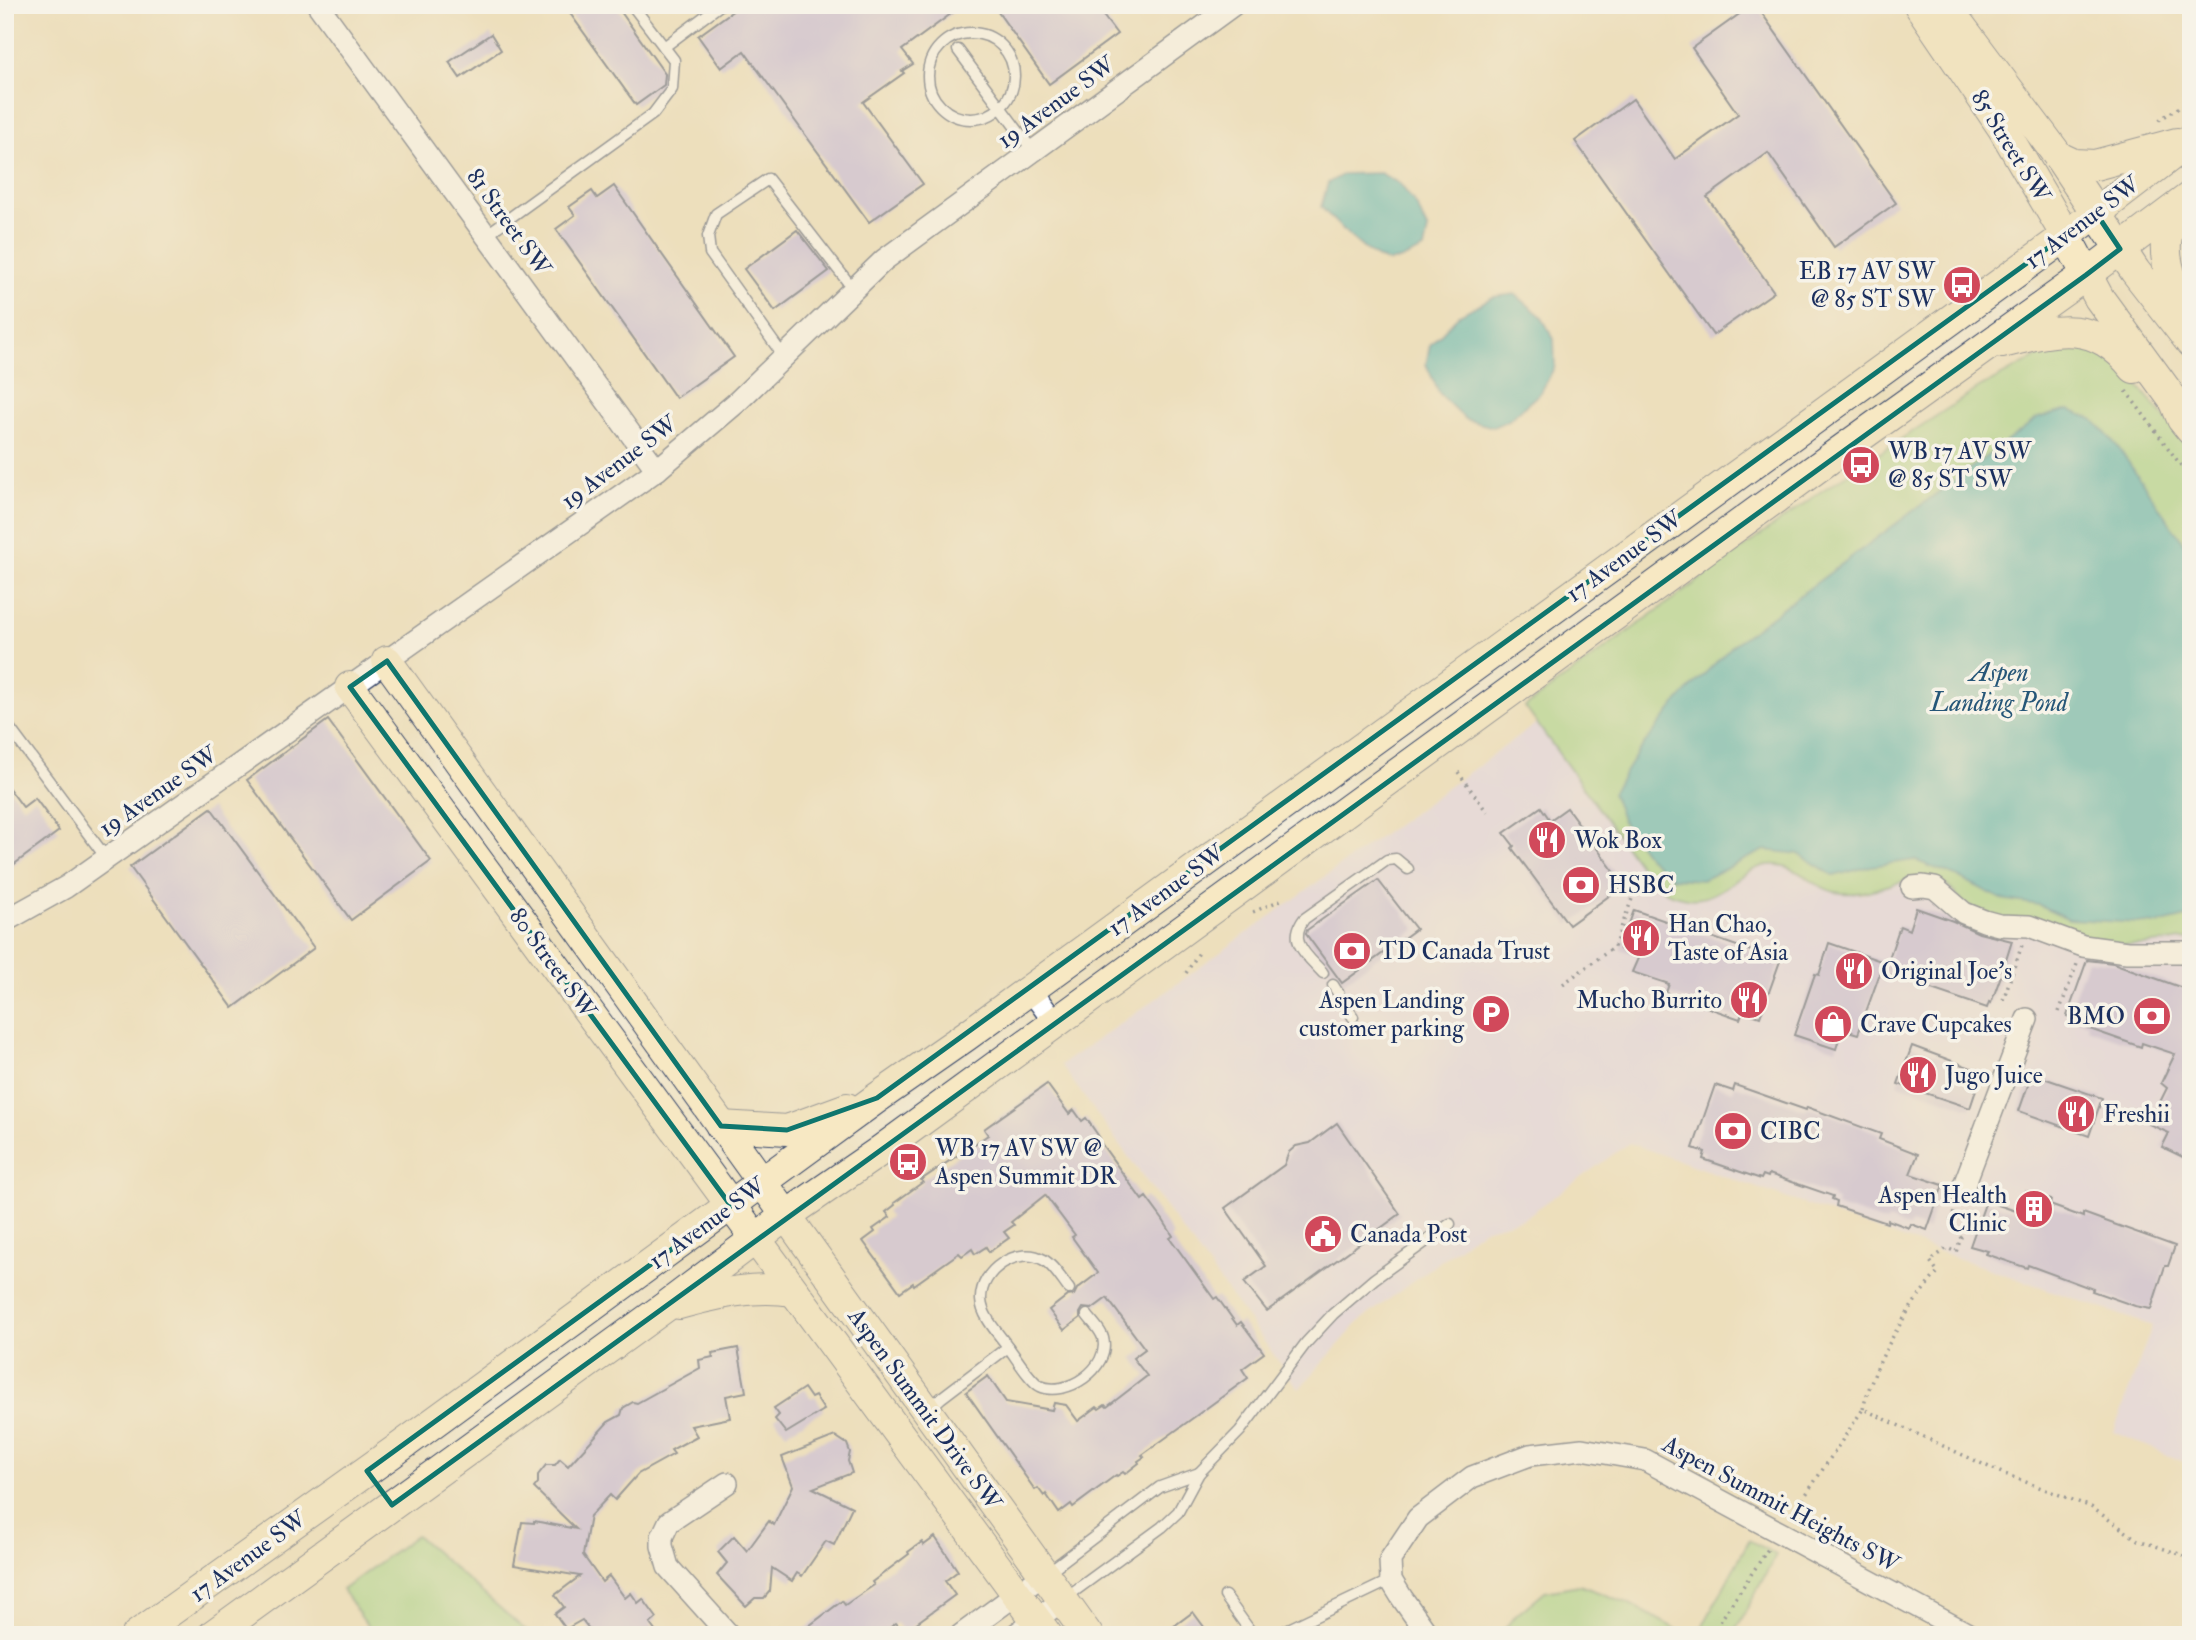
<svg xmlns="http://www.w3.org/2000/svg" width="2196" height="1640" viewBox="0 0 2196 1640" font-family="'IM FELL Double Pica',serif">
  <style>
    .built { fill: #dfd5f5 }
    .green { fill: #9cd486; stroke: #5c8272; stroke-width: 2 }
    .water { fill: #3fb0b6; stroke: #2d708a; stroke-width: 2 }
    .building { fill: #bcb1e6 }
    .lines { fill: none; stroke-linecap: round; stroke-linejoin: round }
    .lane-casing { stroke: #3a496c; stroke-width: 13 }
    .street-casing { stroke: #3a496c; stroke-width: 24 }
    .secondary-casing { stroke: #3a496c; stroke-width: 32 }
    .path { stroke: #3a496c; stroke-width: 3.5; stroke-dasharray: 2 5; stroke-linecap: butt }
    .lane { stroke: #fff; stroke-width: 10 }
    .street { stroke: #fff; stroke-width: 21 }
    .secondary { stroke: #f7e8c3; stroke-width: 30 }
    .marked { fill: none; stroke: #0f766e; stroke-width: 5; stroke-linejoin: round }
    .labels { text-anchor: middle; stroke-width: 7; stroke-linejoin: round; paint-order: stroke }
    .street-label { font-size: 24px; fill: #1b2f5e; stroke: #f7f3e8 }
    .poi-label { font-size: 24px; fill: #1b2f5e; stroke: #f7f3e8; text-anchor: start }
    .water-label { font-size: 26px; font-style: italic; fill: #265678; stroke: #f7f3e8 }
  </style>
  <rect width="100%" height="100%" fill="#f7f3e8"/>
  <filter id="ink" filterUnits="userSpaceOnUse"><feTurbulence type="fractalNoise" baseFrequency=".0143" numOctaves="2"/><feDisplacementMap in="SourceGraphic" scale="14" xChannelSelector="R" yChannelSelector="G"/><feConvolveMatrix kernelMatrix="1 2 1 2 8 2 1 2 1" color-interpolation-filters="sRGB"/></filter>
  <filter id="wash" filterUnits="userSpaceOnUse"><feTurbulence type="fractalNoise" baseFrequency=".00686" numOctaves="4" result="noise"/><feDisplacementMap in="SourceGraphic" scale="28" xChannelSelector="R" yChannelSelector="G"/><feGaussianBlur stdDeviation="1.57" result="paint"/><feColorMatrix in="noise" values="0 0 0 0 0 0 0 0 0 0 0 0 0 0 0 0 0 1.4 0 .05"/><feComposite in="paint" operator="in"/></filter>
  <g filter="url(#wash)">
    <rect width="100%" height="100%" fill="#eddfbc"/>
    <!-- built -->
    <path class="built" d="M1537 723 1655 884 1670 895 1704 898 1714 894 1755 868 1770 864 1786 865 1815 884 1833 892 1862 894 1909 879 1939 881 1954 890 1963 902 2179 940 2191 939V1465L2114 1432 2152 1326 1629 1143 1523 1219 1483 1229 1360 1321 1299 1389 1061 1065 1177 984Z"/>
    <!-- green -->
    <g class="green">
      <path d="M2061 344 2101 350 2123 368 2191 448V939C2171 941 2152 946 2132 945 2114 945 2093 938 2075 934 2051 929 2025 926 2002 918 1992 915 1971 908 1963 902 1954 895 1951 885 1939 881 1905 870 1873 900 1835 892 1814 888 1800 867 1778 865 1743 861 1722 905 1686 898 1662 894 1655 885 1640 866L1525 707 1820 492 1979 388Z"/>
      <path d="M416 1535 531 1635H374L342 1590Z"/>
      <path d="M1749 1540 1776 1555 1733 1635H1698Z"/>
      <path d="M1579 1585 1628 1603 1687 1635H1500L1513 1618 1545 1591Z"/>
    </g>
    <!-- water -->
    <g class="water">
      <path d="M1380 173 1400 184 1416 205 1428 230 1424 249C1413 254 1399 263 1386 261 1369 258 1333 220 1321 207L1328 183 1344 174Z"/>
      <path d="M1515 294 1541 316 1554 339 1555 366 1541 392 1509 420 1493 427 1465 419 1440 395 1426 364 1430 345 1459 315 1493 297Z"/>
      <path d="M2069 410 2093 419 2118 447 2191 554V916L2158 924 2069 919 2039 905 2001 899 1961 878 1914 860 1871 866 1834 876 1799 854 1765 850 1702 880 1672 878 1649 858 1624 824 1612 793 1638 752 1680 699 1733 645 2038 418Z"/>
    </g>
    <g id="blocks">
      <!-- building -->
      <g class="building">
        <path d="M564 5H616L665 74 664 85 636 105Z"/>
        <path d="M741 5H963L902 50 913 64 902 71 904 73 863 102 923 184 869 222 744 51 721 68 698 36Z"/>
        <path d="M993 5H1095L1117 34 1049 84Z"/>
        <path d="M1752 5H1756L1896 203 1834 247 1768 153 1707 197 1774 292 1713 335 1575 141 1633 99 1675 159 1738 114 1692 48Z"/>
        <path d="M491 34 501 50 460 78 449 62Z"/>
        <path d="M614 186 734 357 676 398 556 229 575 215 569 207 592 191 597 198Z"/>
        <path d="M797 230 829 271 775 311 744 269Z"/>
        <path d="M328 720 431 861 351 920 247 780Z"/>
        <path d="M5 783 23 807 35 798 59 831 5 871Z"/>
        <path d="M1541 807 1550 820 1567 808 1624 885 1569 925 1512 848 1514 846 1504 833Z"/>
        <path d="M211 808 314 948 233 1008 130 867Z"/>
        <path d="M1378 880 1416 929 1342 983 1306 934 1307 930Z"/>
        <path d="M1916 908 1953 921 1979 933 2012 941 2002 973 1991 1003 1989 1002 1987 1008 1884 973 1900 926 1909 930Z"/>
        <path d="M1634 910 1780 961 1760 1017 1743 1011 1740 1019 1666 993 1669 984 1632 972 1639 956 1620 949Z"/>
        <path d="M1829 943 1884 962 1858 1034 1842 1029 1836 1049 1794 1035 1815 974 1819 975Z"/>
        <path d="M2087 960 2113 963 2191 991V1161L2162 1147 2169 1133 2149 1124 2167 1088 2161 1083 2175 1054 2142 1043 2141 1047 2087 1028 2088 1023 2067 1016Z"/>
        <path d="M1912 1046 1982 1072 1970 1108 1898 1084Z"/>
        <path d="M2032 1074 2102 1098 2089 1136 2019 1111Z"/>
        <path d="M1047 1084 1069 1114 1074 1110 1082 1121 1086 1118 1100 1138 1098 1139 1142 1200 1146 1197 1163 1220 1173 1236 1170 1238 1214 1299 1217 1297 1237 1325 1241 1322 1264 1353 1242 1369 1248 1378 1142 1455 1144 1457 1138 1461 1139 1463 1125 1474 1123 1472 1117 1476 1116 1475 1073 1507 1071 1504 1059 1513 1046 1494 1044 1496 1038 1488 1035 1490 966 1392 988 1376 1006 1402 1052 1410 1054 1403 1066 1405 1078 1421 1097 1407 1099 1409 1105 1405 1107 1407 1147 1376 1133 1358 1145 1349 1107 1298 1092 1309 1083 1308 1080 1313V1318L1064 1330 1049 1310 1067 1296 1074 1295 1077 1289 1098 1273 1072 1237 1075 1235 1045 1195 1011 1222 1014 1225 1004 1232 1009 1238 989 1252 986 1247 975 1254 972 1249 962 1256 959 1253 914 1285 913 1283 900 1292 863 1241 875 1232 873 1229 890 1217 886 1212 895 1205 894 1203 923 1182 921 1180 988 1135 984 1129Z"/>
        <path d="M1715 1085 1733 1091 1735 1085 1806 1110 1807 1107 1881 1134 1879 1139 1918 1154 1910 1174 1943 1185 1927 1230 1911 1224 1909 1228 1888 1220 1887 1223 1836 1206 1837 1201 1832 1199 1833 1196 1769 1174 1768 1177 1763 1175 1761 1179 1703 1159 1705 1152 1693 1148Z"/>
        <path d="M1337 1123 1400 1214 1267 1311 1244 1282 1266 1266 1225 1208 1284 1165 1289 1152 1296 1146 1310 1143Z"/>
        <path d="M2026 1191 2051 1200 2050 1205 2083 1217V1213L2175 1246 2168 1266H2165L2151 1309 2135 1306 2092 1291 2093 1289 2028 1265 2027 1268 1986 1254 1988 1251 1970 1246 1986 1201 2019 1212Z"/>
        <path d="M738 1348 746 1392 726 1396 730 1418 691 1426 697 1436 671 1450 674 1454 638 1474 615 1500 610 1495 590 1516 583 1555 602 1582 609 1576 625 1598 631 1593 638 1603 643 1599 657 1618 650 1624 658 1635H594L582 1620 566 1629 555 1614 564 1607 555 1595 580 1576 514 1565 522 1522 534 1523V1521L576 1529 534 1488 538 1483V1475L546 1465H555L560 1459 568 1466 608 1422 621 1415 623 1408 633 1402 637 1403 700 1368 699 1360 713 1357 712 1353Z"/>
        <path d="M804 1388 811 1398 815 1396 824 1410 786 1433 775 1419 779 1415 774 1408Z"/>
        <path d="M835 1436 847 1444 850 1452 848 1461 852 1473 813 1488 852 1507 834 1545 826 1541 802 1576 797 1573 792 1581 772 1568 770 1591 764 1598H755L746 1606 717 1575 727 1563 718 1552 734 1536 747 1551 769 1521 774 1525 793 1486 782 1457Z"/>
        <path d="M935 1537 958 1571 945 1581 955 1595 904 1632 896 1623 880 1635H797L842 1601 845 1605 874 1585 872 1582 909 1554 908 1552 922 1542 924 1545Z"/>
        <path d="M1193 1612 1210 1635H1162Z"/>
      </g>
    </g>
  </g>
  <g filter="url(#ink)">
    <use href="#blocks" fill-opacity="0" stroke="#3a496c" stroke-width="2"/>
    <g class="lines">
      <defs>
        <g id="lane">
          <circle cx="971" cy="76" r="43"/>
          <path d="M664 47 720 5"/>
          <path d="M958 50 1033 151"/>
          <path d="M486 235 653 114 672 89 674 60 632 5"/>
          <path d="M784 357 710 253 708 236 716 214 768 179 854 290"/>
          <path d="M5 722 107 859"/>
          <path d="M1323 973C1308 956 1287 942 1304 919L1387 860 1396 859 1408 869"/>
          <path d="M1333 985 1353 1017"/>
          <path d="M1008 1347C1016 1357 1030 1381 1040 1386 1066 1398 1111 1368 1103 1338 1101 1330 1092 1322 1087 1315"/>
          <path d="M929 1409 941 1398 1008 1347C999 1334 982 1317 981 1300 980 1270 1018 1245 1044 1260 1054 1266 1062 1280 1069 1289"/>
          <path d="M1047 1573 1160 1487 1199 1473"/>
          <path d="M1225 1596 1253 1635"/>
          <path d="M1065 1598 1162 1527 1178 1512 1199 1473 1240 1431 1306 1343 1333 1314 1374 1279 1450 1224"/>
          <path d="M1276 1635 1391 1580"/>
        </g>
        <g id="street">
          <path d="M318 5 657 470"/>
          <path d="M1912 887 1923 886 1935 888 1964 913 1984 921 1999 925 2029 926 2083 946 2127 952H2187"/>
          <path d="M5 921 66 887 657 470 736 403 884 260 1233 5"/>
          <path d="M1030 989 1055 1023"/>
          <path d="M1961 1193 2027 1019"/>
          <path d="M727 1483 669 1522 662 1537V1546L668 1567 729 1635"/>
          <path d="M961 1635 1044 1574"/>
          <path d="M1015 1635 1063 1600"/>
          <path d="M1428 1635 1402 1598 1391 1580 1390 1560 1418 1518 1472 1477 1530 1455 1582 1449 1645 1460 1970 1635"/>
        </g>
        <g id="secondary">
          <path d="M1919 5 2002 127 2066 236 2099 298 2175 402 2182 419 2191 430"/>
          <path d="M1945 5 2059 157 2135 271 2191 343"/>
          <path d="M2059 157 2074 164 2095 165 2177 143"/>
          <path d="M2180 205C2176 215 2169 225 2167 236 2160 267 2184 301 2189 332"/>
          <path d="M2002 343C2057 329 2094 318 2134 368"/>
          <path d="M387 661 1088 1635"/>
          <path d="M350 687 1047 1635"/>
          <path d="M721 1126 787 1130 847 1108"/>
          <path d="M679 1304C717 1294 753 1285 793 1291"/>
          <path d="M137 1635 396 1450 877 1098 966 1036 2066 236 2191 140"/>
          <path d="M213 1635 665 1307 787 1215 877 1153 1836 454 2086 275 2191 196"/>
        </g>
      </defs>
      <!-- lane casing -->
      <use href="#lane" class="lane-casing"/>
      <!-- street casing -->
      <use href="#street" class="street-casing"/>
      <!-- secondary casing -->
      <use href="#secondary" class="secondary-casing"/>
      <!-- path -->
      <g class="path">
        <path d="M2159 120 2191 100"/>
        <path d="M2126 391 2191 479"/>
        <path d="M1458 772 1487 812"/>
        <path d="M1253 912 1281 900"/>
        <path d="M1186 973 1200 951"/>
        <path d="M1563 984 1614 947 1639 880"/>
        <path d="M2003 1000 2022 945"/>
        <path d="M2059 1012 2077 964"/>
        <path d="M1863 1409C1874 1363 1907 1307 1938 1272L1930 1261 1947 1248 1956 1252 1961 1238 1950 1223 1954 1212"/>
        <path d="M1791 1517 1863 1409 2002 1473 2091 1507 2138 1540 2191 1558"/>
        <path d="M1716 1635 1721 1620 1768 1549"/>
      </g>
      <!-- lane -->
      <use href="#lane" class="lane"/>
      <!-- street -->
      <use href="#street" class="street"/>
      <!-- secondary -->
      <use href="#secondary" class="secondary"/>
    </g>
  </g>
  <!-- marked area -->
  <path d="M0 0H2196V1640H0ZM2096 213 2120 249 2086 275 392 1505 367 1471 731 1206 350 687 387 661 721 1126 787 1130 877 1098Z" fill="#eddfbc" fill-opacity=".55" fill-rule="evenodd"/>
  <path class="marked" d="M2096 213 2120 249 2086 275 392 1505 367 1471 731 1206 350 687 387 661 721 1126 787 1130 877 1098Z"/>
  <!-- icons -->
  <defs>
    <symbol id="bus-disc" viewBox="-11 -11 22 22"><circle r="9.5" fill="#d1495b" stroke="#f7f3e8"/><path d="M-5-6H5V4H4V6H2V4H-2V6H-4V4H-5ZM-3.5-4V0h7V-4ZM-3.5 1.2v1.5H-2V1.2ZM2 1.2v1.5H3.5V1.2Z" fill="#fff"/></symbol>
    <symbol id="restaurant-disc" viewBox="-11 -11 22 22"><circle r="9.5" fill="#d1495b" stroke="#f7f3e8"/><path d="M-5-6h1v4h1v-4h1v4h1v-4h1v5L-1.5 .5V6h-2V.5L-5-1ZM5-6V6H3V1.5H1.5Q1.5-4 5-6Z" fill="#fff"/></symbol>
    <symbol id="bank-disc" viewBox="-11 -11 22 22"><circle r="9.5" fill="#d1495b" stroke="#f7f3e8"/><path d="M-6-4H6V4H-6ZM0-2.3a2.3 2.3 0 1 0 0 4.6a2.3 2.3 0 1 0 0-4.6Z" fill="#fff"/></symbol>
    <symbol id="parking-disc" viewBox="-11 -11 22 22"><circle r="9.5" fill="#d1495b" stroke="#f7f3e8"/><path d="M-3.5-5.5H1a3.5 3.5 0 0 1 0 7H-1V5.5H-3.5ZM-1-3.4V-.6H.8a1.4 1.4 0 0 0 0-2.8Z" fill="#fff"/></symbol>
    <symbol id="shop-disc" viewBox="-11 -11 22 22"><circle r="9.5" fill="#d1495b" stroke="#f7f3e8"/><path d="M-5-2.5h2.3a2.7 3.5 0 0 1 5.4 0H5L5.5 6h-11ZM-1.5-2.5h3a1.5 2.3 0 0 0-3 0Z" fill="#fff"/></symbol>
    <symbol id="building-disc" viewBox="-11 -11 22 22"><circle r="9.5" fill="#d1495b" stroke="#f7f3e8"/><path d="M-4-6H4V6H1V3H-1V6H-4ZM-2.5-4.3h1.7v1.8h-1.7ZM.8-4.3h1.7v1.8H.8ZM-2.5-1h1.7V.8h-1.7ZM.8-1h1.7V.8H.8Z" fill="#fff"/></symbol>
    <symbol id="civic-disc" viewBox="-11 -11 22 22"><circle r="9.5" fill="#d1495b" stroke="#f7f3e8"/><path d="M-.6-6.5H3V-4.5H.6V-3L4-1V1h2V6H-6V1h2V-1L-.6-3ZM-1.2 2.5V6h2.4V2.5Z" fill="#fff"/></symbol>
  </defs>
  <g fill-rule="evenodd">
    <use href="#bus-disc" x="1940" y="263" width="44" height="44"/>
    <use href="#bus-disc" x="1839" y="443" width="44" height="44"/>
    <use href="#restaurant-disc" x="1525" y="818" width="44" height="44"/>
    <use href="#bank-disc" x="1559" y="863" width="44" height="44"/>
    <use href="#restaurant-disc" x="1619" y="916" width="44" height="44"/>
    <use href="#bank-disc" x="1330" y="929" width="44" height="44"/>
    <use href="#restaurant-disc" x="1832" y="949" width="44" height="44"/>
    <use href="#restaurant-disc" x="1727" y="978" width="44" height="44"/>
    <use href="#parking-disc" x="1469" y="992" width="44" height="44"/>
    <use href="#bank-disc" x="2130" y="994" width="44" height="44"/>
    <use href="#shop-disc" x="1811" y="1002" width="44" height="44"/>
    <use href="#restaurant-disc" x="1896" y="1053" width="44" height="44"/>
    <use href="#restaurant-disc" x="2054" y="1092" width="44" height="44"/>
    <use href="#bank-disc" x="1711" y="1109" width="44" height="44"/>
    <use href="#bus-disc" x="886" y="1140" width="44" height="44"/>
    <use href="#building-disc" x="2012" y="1187" width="44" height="44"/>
    <use href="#civic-disc" x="1301" y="1212" width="44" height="44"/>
  </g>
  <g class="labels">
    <!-- street labels -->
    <g class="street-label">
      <text transform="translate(1056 102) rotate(-36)" y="8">19 Avenue SW</text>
      <text transform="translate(2011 146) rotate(58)" y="8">85 Street SW</text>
      <text transform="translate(509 222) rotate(54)" y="8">81 Street SW</text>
      <text transform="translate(2082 222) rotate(-37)" y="8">17 Avenue SW</text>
      <text transform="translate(619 462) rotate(-37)" y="8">19 Avenue SW</text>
      <text transform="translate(1624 556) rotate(-36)" y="8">17 Avenue SW</text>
      <text transform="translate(158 791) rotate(-35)" y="8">19 Avenue SW</text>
      <text transform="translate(1166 890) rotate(-36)" y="8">17 Avenue SW</text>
      <text transform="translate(553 963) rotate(54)" y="8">80 Street SW</text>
      <text transform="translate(707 1223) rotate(-36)" y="8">17 Avenue SW</text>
      <text transform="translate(925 1409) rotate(54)" y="8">Aspen Summit Drive SW</text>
      <text transform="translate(1781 1504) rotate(28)" y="8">Aspen Summit Heights SW</text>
      <text transform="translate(248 1556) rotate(-36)" y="8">17 Avenue SW</text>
    </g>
    <!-- poi labels -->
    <g class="poi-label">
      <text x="1935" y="279" text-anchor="end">EB 17 AV SW<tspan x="1935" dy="28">@ 85 ST SW</tspan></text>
      <text x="1888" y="459">WB 17 AV SW<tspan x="1888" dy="28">@ 85 ST SW</tspan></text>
      <text x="1574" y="848">Wok Box</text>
      <text x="1608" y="893">HSBC</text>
      <text x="1668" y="932">Han Chao,<tspan x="1668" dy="28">Taste of Asia</tspan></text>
      <text x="1379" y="959">TD Canada Trust</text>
      <text x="1881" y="979">Original Joe's</text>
      <text x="1464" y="1008" text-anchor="end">Aspen Landing<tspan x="1464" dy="28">customer parking</tspan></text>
      <text x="1722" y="1008" text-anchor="end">Mucho Burrito</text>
      <text x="2125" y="1024" text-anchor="end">BMO</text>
      <text x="1860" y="1032">Crave Cupcakes</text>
      <text x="1945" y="1083">Jugo Juice</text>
      <text x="2103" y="1122">Freshii</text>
      <text x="1760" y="1139">CIBC</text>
      <text x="935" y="1156">WB 17 AV SW @<tspan x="935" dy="28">Aspen Summit DR</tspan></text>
      <text x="2007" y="1203" text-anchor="end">Aspen Health<tspan x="2007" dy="28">Clinic</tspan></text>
      <text x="1350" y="1242">Canada Post</text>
    </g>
    <!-- water labels -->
    <g class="water-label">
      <text x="1999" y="681">Aspen<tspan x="1999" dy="30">Landing Pond</tspan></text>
    </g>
  </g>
  <!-- margin -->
  <rect width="2196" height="1640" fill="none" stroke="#f7f3e8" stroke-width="28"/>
</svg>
